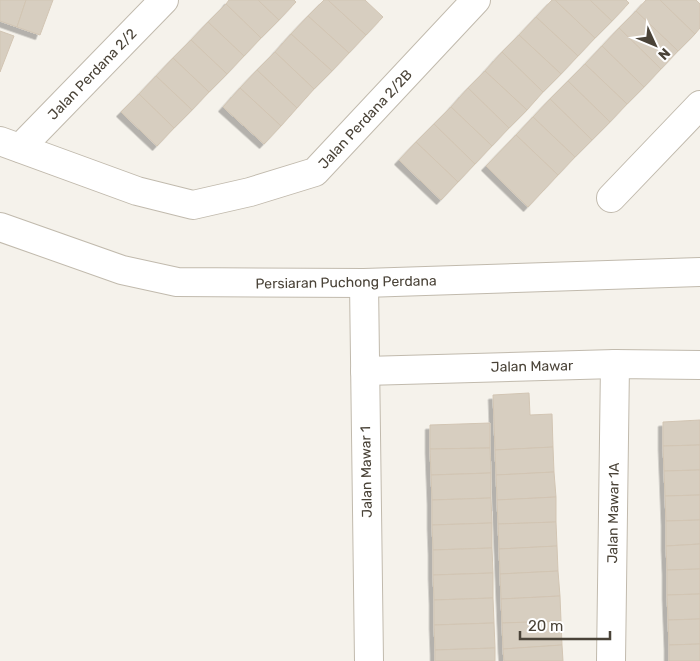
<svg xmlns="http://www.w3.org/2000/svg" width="700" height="661" viewBox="0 0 700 661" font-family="Rubik,sans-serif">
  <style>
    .building { fill: #d7cec0; stroke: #d2c5b3; filter: url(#shadow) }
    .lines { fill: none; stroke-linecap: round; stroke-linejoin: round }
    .minor-casing { stroke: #c1baad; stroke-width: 30 }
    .minor { stroke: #fff; stroke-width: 28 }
    .labels { text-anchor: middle; stroke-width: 5; stroke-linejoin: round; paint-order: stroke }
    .street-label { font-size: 14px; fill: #4a4338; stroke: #fff }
  </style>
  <defs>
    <filter id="shadow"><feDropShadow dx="-4.5" dy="4.5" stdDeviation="0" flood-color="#0004"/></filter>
  </defs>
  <rect width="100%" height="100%" fill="#f5f2eb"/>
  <!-- building -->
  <g class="building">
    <path d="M0 0H26L17 27 0 21Z"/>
    <path d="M26 0H53L40 35 17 27Z"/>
    <path d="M229 0H258L279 20 261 38 226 4Z"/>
    <path d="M258 0H294L296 2 279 20Z"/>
    <path d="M324 0H328L366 35 349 53 308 16Z"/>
    <path d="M328 0H365L383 17 366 35Z"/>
    <path d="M552 0H555L595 38 578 56 536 17Z"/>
    <path d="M555 0H590L612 21 595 38Z"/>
    <path d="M590 0H626L629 3 612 21Z"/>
    <path d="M646 0H660L695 34 678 51 636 11Z"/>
    <path d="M660 0H696L700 4V28L695 34Z"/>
    <path d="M226 4 261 38 244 56 208 22Z"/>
    <path d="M636 11 678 51 661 69 619 28Z"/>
    <path d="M308 16 349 53 332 71 291 34Z"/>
    <path d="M536 17 578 56 561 74 519 35Z"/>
    <path d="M208 22 244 56 227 74 191 40Z"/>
    <path d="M619 28 661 69 644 87 602 46Z"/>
    <path d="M0 31 14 36 0 72Z"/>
    <path d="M291 34 332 71 314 89 275 52Z"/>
    <path d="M519 35 561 74 543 92 502 52Z"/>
    <path d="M191 40 227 74 209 92 173 58Z"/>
    <path d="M602 46 644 87 627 104 585 64Z"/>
    <path d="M275 52 314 89 297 108 257 70Z"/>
    <path d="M502 52 543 92 527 110 485 71Z"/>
    <path d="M173 58 209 92 192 110 156 76Z"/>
    <path d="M585 64 627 104 610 122 568 81Z"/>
    <path d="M257 70 297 108 281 126 240 88Z"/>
    <path d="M485 71 527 110 509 128 468 88Z"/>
    <path d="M156 76 192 110 174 128 139 94Z"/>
    <path d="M568 81 610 122 592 140 550 99Z"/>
    <path d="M240 88 281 126 264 144 223 107Z"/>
    <path d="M468 88 509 128 492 146 451 107Z"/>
    <path d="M139 94 174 128 157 146 121 112Z"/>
    <path d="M550 99 592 140 575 157 533 117Z"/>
    <path d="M451 107 492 146 475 164 434 124Z"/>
    <path d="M533 117 575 157 558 175 516 135Z"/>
    <path d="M434 124 475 164 458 182 416 142Z"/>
    <path d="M516 135 558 175 528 207 486 166Z"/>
    <path d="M416 142 458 182 441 200 399 160Z"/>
    <path d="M529 393 530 415 552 414 553 447 495 450 493 395Z"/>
    <path d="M700 420V445L663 446V422Z"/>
    <path d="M490 423V448L430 449V425Z"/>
    <path d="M700 445V470L664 471 663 446Z"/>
    <path d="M553 447 554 472 496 475 495 450Z"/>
    <path d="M490 448 491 473 431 475 430 449Z"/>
    <path d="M700 470V495L665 496 664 471Z"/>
    <path d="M554 472 556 497 497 500 496 475Z"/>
    <path d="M491 473V498L432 500 431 475Z"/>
    <path d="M700 495V520L666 521 665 496Z"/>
    <path d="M556 497V522L498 524 497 500Z"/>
    <path d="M491 498 492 523 432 525V500Z"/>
    <path d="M700 520V544L666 546V521Z"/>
    <path d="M556 522 557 546 499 549 498 524Z"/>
    <path d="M492 523V548L433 550 432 525Z"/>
    <path d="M700 544V569L667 570 666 546Z"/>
    <path d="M557 546 558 571 500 574 499 549Z"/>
    <path d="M492 548 493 573 433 575V550Z"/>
    <path d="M700 569V594L667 595V570Z"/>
    <path d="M558 571 560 596 501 599 500 574Z"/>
    <path d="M493 573V598L434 600 433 575Z"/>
    <path d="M700 594V619L668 620 667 595Z"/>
    <path d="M560 596 561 621 502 623 501 599Z"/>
    <path d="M493 598 494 623 434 625V600Z"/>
    <path d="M700 619V644L669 645 668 620Z"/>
    <path d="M561 621 562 645 503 649 502 623Z"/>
    <path d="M494 623 495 648 435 650 434 625Z"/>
    <path d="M700 644V661H669V645Z"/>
    <path d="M562 645 563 661H504L503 649Z"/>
    <path d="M495 648V661H435V650Z"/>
  </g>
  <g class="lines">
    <defs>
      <g id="minor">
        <path d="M0 141 137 191 193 205 250 192 315 172 476 0"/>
        <path d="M20 148 164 0"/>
        <path d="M611 198 700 105"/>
        <path d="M0 227 122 270 177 282 364 283 700 272"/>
        <path d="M364 283 369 661"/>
        <path d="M365 371 615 364 700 365"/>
        <path d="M611 661 615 364"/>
      </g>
    </defs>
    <!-- minor casing -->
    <use href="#minor" class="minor-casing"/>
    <!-- minor -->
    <use href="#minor" class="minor"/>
  </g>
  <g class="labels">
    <!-- street labels -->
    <g class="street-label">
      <text transform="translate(92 74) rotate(-46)" y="5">Jalan Perdana 2/2</text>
      <text transform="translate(365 119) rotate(-47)" y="5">Jalan Perdana 2/2B</text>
      <text transform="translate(346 282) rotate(-1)" y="5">Persiaran Puchong Perdana</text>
      <text transform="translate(532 366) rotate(-1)" y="5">Jalan Mawar</text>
      <text transform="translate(366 472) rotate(-91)" y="5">Jalan Mawar 1</text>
      <text transform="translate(613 513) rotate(-89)" y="5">Jalan Mawar 1A</text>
    </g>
  </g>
  <!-- north arrow -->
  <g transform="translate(655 45) rotate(134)" stroke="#ffffff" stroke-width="4" paint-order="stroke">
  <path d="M0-4L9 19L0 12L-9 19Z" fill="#4a4338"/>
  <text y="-8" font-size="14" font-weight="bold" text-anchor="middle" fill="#4a4338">N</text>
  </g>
  <!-- scale -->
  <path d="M520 631v8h90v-8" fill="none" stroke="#4a4338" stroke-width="2.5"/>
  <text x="528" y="631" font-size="15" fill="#4a4338" stroke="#ffffff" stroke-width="4" paint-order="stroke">20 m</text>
</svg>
